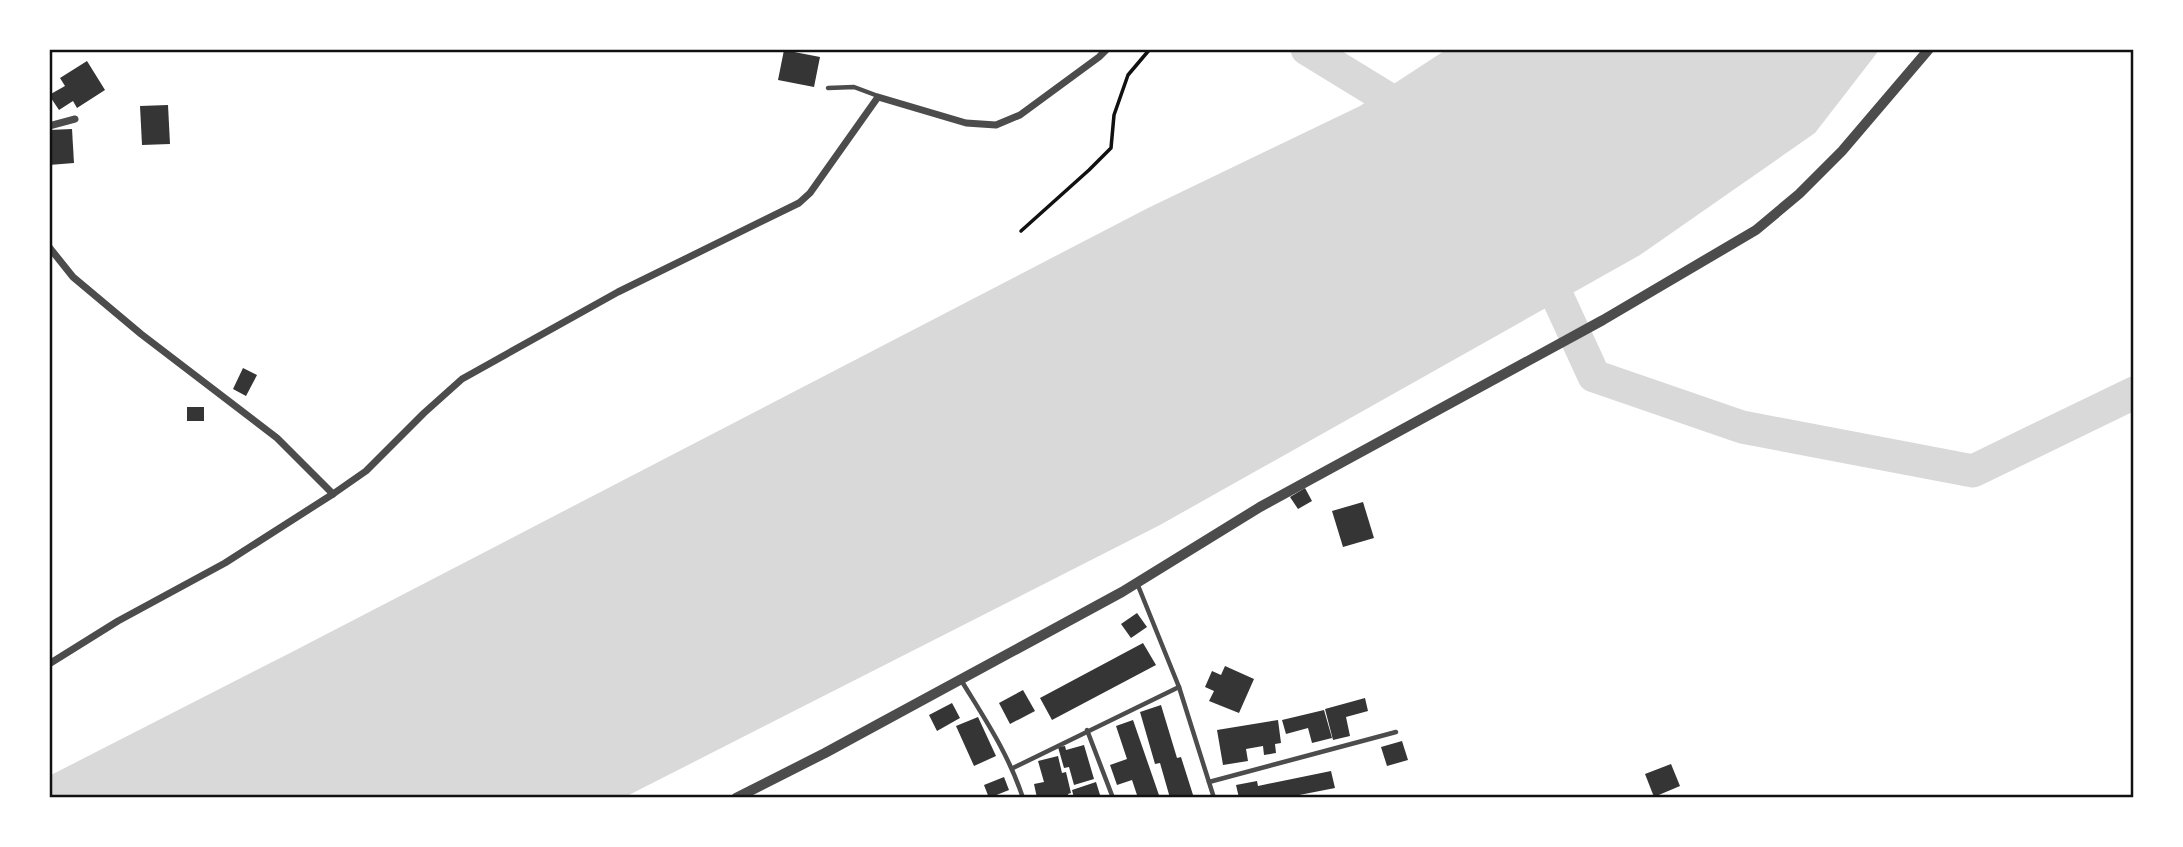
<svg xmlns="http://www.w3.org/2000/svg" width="2183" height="847" viewBox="0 0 2183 847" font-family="Jost,sans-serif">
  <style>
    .water { fill: #d9d9d9 }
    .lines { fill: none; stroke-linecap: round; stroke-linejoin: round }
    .river { stroke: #d9d9d9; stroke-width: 33 }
    .building { fill: #353535 }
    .path { stroke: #111; stroke-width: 3.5 }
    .service { stroke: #4c4c4c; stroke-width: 4.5 }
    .minor { stroke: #4c4c4c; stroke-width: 7 }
    .tertiary { stroke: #4c4c4c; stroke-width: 10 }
    .neatline { fill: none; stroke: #111; stroke-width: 2.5 }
  </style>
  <rect width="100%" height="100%" fill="#fff"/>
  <!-- water -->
  <path class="water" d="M1447 49H1880L1815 133 1640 255 1160 525 623 798H49V776L290 653 1148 208 1360 106Z"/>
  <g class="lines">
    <!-- river -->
    <g class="river">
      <path d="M1307 49 1418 117"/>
      <path d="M1541 261 1594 376 1742 427 1973 471 2134 393"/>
    </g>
  </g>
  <!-- building -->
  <g class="building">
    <path d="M784 50 820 57 814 87 778 80Z"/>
    <path d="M87 61 105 90 77 108 73 101 59 110 49 95 65 86 60 78Z"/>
    <path d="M168 105 170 144 142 145 140 106Z"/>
    <path d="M72 129 74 163 49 165V130Z"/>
    <path d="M243 368 257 375 246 396 233 389Z"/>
    <rect x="187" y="407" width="17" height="14"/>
    <path d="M1305 488 1312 501 1298 509 1290 497Z"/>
    <path d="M1363 502 1374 538 1343 547 1332 511Z"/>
    <path d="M1137 613 1147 627 1131 638 1121 624Z"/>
    <path d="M1143 643 1156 665 1052 720 1040 698Z"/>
    <path d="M1225 666 1254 679 1239 713 1209 701 1214 691 1205 687 1212 671 1221 675Z"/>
    <path d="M1023 690 1035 711 1010 724 999 703Z"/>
    <path d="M1365 698 1368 711 1346 717 1350 736 1333 740 1325 709Z"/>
    <path d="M952 703 960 718 937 731 929 715Z"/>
    <path d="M1161 705 1177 758 1181 757 1194 798H1170L1160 763 1155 764 1140 712Z"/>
    <path d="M1324 710 1332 738 1312 743 1308 728 1286 734 1282 720Z"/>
    <path d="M978 717 996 756 974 766 956 726Z"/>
    <path d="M1133 720 1160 798H1138L1132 780 1117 785 1110 765 1127 759 1116 726Z"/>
    <path d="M1278 720 1281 743 1275 744 1276 753 1264 755 1263 746 1246 749 1248 761 1223 765 1217 730Z"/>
    <path d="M1402 741 1408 760 1387 766 1381 747Z"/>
    <path d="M1084 745 1094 779 1074 785 1069 767 1064 768 1058 747 1065 746 1066 750Z"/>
    <path d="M1058 756 1062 773 1066 772 1071 793 1068 794 1069 798H1037L1034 784 1044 782 1038 761Z"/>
    <path d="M1671 764 1680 786 1654 797 1645 774Z"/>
    <path d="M1331 771 1335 788 1284 798H1239L1236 785 1257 781 1258 786Z"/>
    <path d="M1004 777 1009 790 989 798 984 785Z"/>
    <path d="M1096 782 1101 798H1074L1072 790Z"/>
  </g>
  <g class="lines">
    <!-- path -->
    <path class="path" d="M1021 231 1089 170 1111 148 1114 115 1128 75 1150 49"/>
    <!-- service -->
    <g class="service">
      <path d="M828 88 854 87 878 96"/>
      <path d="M1137 583 1179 687 1214 798"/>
      <path d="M961 680C986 721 1008 753 1023 798"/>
      <path d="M1087 730 1113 798"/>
      <path d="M1013 768 1179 687"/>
      <path d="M1209 782 1396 732"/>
    </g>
    <!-- minor -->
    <g class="minor">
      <path d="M49 126 75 119"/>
      <path d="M49 247 73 277 141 334 277 438 333 494"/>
      <path d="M49 664 118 621 225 563 333 494 366 471 424 413 462 379 618 292 799 203 810 193 878 97 966 123 996 125 1020 115 1099 57 1107 49"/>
    </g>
    <!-- tertiary -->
    <path class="tertiary" d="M736 798 825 753 1122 592 1260 507 1603 320 1756 230 1799 194 1842 151 1929 49"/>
  </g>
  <!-- border -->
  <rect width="2183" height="847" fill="none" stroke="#ffffff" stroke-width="102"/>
  <rect x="51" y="51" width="2081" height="745" class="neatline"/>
</svg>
